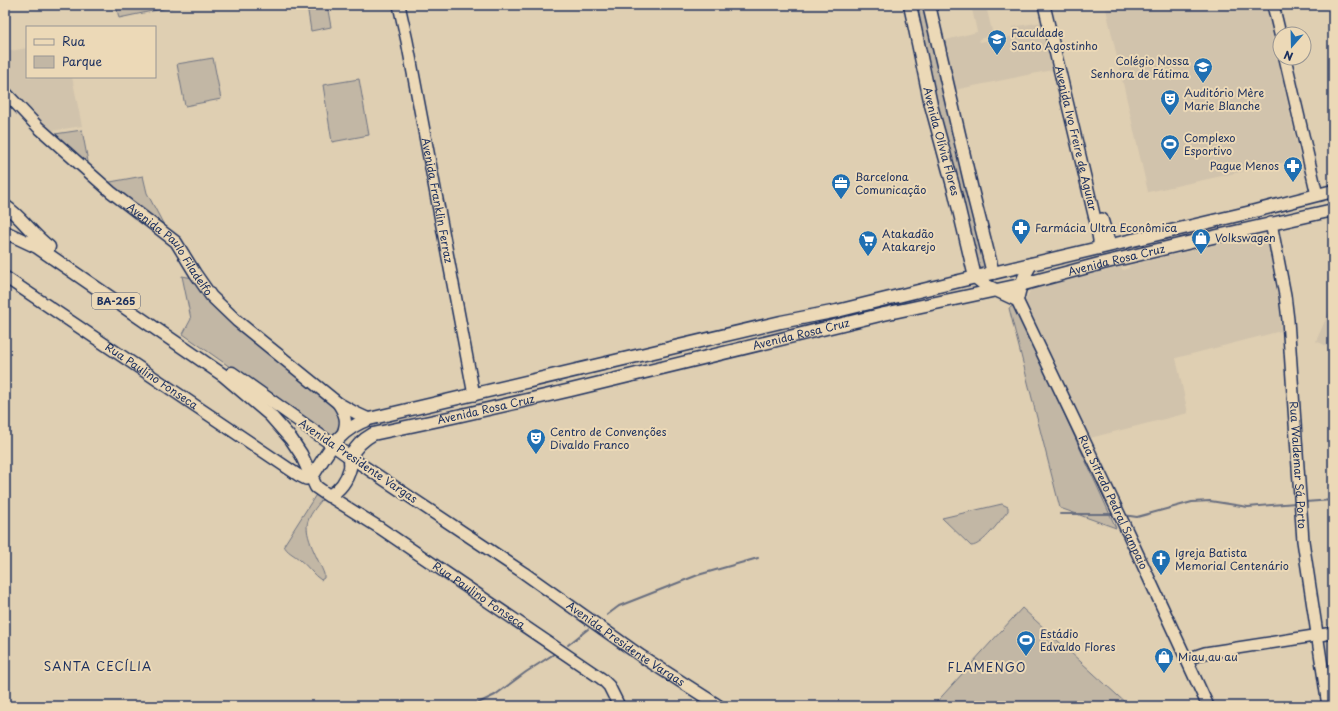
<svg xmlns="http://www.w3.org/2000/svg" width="1338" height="711" viewBox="0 0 1338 711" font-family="'Playpen Sans',sans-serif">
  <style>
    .built { fill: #d1c3ac }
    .green { fill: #c2b7a5; stroke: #6e7382 }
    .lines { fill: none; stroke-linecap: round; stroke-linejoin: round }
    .stream { stroke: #686e7f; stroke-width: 2 }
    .secondary-casing { stroke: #1b2f5e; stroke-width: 14 }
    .primary-casing { stroke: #1b2f5e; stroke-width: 15 }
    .secondary { stroke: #ecd9b7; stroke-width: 11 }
    .primary { stroke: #ecd9b7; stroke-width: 12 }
    .labels { text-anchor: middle; stroke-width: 4; stroke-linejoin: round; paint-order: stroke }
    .shield { fill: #ecd9b7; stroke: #5a6279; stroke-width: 1 }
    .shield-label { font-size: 10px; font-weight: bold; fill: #1b2f5e }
    .poi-label { font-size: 11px; fill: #1b2f5e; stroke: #ecd9b7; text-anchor: start }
    .street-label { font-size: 11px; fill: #1b2f5e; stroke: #ecd9b7 }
    .neighbourhood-label { font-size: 12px; letter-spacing: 1px; fill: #1b2f5e; stroke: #ecd9b7 }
  </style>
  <rect width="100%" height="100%" fill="#dfcfb2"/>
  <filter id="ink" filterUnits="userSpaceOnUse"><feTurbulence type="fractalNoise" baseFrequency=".025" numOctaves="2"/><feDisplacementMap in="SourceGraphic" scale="8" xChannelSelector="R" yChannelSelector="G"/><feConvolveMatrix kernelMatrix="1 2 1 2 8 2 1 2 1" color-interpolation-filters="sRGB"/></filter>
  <g filter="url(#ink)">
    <!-- built -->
    <g class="built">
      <path d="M1129 5H1266L1300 159 1148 192 1106 9Z"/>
      <path d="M986 6 993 35 979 39 980 42 1014 36 1012 27 1042 22 1052 70 954 90 942 41 977 32 972 9Z"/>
      <path d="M27 48V77H72L82 126 51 131 41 123 24 105 5 81V52Z"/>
      <path d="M1258 235 1268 243 1280 311 1281 331 1176 358 1188 413 1090 438 1025 301 1031 289 1121 267 1123 270 1129 268 1130 265Z"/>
      <path d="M1333 303V349L1316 341Z"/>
    </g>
    <!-- green -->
    <g class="green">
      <path d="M116 5H181L119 18Z"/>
      <path d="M307 5H327L331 27 311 31Z"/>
      <path d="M909 5H927L988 264 977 269Z"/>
      <path d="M213 58 221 99 185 106 177 64Z"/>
      <path d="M359 79 369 135 332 142 323 85Z"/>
      <path d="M82 130 89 167 55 134Z"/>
      <path d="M143 176 147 193 167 231 105 183Z"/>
      <path d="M182 276 193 278 222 314 340 413 343 421 339 434 331 438 183 334 191 319Z"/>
      <path d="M1015 305 1116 528 1060 508 1009 308Z"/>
      <path d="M317 493 324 497C319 504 311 512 308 521 303 535 319 560 324 574V578L321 580C313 575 308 566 300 560 295 555 286 552 284 545Z"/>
      <path d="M1002 504 1008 507V511C1000 520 983 546 971 546L942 518Z"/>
      <path d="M1022 608 1129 706H933Z"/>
    </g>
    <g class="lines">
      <!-- stream -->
      <g class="stream">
        <path d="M1305 502 1333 500"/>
        <path d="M1060 514H1115"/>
        <path d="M1123 515 1137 517 1192 502 1210 501 1248 507 1296 503"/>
        <path d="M607 615 619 606 698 575 758 558"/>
        <path d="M568 645 588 629"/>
        <path d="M472 706 495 695 526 672 554 654"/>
      </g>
      <defs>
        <g id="secondary">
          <path id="s1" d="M399 5 407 41 474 395"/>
          <path id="s2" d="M1044 5 1096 223 1099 240V248"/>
          <path d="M1273 5 1280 34"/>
          <path d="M1285 58 1317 195"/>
          <path id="s3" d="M5 92 38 127 111 192 176 242 195 273 211 296 237 321 338 403 356 413 369 419"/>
          <path d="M1102 219 1110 245"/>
          <path id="s4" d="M1271 223 1285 295 1288 320 1303 541 1328 706"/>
          <path id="s5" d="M5 277 298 475 306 479 312 477"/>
          <path id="s6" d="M1017 300 1122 520 1208 706"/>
          <path d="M338 403C345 414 348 421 343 433"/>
          <path id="s7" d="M350 457 524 573 641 656 719 706"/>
          <path id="s8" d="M329 496 380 528 602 679 609 686 619 706"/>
          <path d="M1187 659 1205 653 1333 633"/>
        </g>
        <g id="primary">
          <path id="s9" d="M910 5 931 105 955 193 975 277"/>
          <path d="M929 5 972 190 993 273"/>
          <path d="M5 206C22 217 32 235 49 247"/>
          <path id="s10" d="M5 232 37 247 223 375 270 415 291 439 301 454 316 487 329 496C340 490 347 480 350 468 351 464 349 460 351 456 356 446 364 439 373 434L453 417 571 390 884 314 1020 285 1103 263 1200 240 1333 210"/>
          <path d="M975 277 985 285 1017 300C1020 286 1024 275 1031 264"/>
          <path d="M232 373 350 457"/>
          <path d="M312 477C329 450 338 430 369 419L781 322 837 311 955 282 1247 213 1333 191"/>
        </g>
      </defs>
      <!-- secondary casing -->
      <use href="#secondary" class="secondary-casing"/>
      <!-- primary casing -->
      <use href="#primary" class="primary-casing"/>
      <!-- secondary -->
      <use href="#secondary" class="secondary"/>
      <!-- primary -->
      <use href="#primary" class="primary"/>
    </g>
  </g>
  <!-- icons -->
  <defs>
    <symbol id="university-pin" viewBox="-11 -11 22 30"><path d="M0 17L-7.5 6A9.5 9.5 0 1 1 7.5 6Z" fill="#1f6fb2" stroke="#ecd9b7"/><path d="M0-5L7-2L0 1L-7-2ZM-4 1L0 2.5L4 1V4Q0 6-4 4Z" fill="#fff"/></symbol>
    <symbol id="school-pin" viewBox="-11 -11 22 30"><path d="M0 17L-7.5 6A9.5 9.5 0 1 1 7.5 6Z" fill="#1f6fb2" stroke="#ecd9b7"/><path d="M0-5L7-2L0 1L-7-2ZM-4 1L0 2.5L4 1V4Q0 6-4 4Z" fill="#fff"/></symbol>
    <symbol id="theatre-pin" viewBox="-11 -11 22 30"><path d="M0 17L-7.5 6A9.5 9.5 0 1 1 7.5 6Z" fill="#1f6fb2" stroke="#ecd9b7"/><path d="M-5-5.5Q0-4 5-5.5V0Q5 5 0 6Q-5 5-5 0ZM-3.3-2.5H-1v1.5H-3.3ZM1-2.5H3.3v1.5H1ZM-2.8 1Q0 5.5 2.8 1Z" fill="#fff"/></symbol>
    <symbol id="stadium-pin" viewBox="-11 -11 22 30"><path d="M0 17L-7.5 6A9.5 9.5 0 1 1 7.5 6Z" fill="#1f6fb2" stroke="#ecd9b7"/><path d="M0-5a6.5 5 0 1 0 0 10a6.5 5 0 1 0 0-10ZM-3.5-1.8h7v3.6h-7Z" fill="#fff"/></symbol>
    <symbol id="pharmacy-pin" viewBox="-11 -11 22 30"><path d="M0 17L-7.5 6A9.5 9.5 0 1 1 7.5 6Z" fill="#1f6fb2" stroke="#ecd9b7"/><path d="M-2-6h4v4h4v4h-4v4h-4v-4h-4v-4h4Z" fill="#fff"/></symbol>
    <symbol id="office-pin" viewBox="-11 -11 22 30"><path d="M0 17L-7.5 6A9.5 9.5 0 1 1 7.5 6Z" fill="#1f6fb2" stroke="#ecd9b7"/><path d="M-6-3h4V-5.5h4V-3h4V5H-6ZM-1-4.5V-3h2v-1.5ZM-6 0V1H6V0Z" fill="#fff"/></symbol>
    <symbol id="shop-pin" viewBox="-11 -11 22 30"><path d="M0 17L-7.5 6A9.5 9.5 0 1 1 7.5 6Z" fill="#1f6fb2" stroke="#ecd9b7"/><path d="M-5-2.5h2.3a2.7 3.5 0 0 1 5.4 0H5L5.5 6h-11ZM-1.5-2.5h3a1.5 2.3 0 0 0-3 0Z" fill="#fff"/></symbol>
    <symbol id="supermarket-pin" viewBox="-11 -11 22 30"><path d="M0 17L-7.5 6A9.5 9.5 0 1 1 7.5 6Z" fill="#1f6fb2" stroke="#ecd9b7"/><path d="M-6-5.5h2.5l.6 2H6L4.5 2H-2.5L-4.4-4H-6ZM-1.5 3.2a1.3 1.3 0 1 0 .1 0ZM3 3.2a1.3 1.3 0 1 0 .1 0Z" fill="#fff"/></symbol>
    <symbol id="church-pin" viewBox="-11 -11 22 30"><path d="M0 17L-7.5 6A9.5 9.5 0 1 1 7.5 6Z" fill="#1f6fb2" stroke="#ecd9b7"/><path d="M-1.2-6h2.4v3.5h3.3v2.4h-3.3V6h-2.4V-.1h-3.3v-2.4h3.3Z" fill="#fff"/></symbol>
  </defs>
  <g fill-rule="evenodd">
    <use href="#university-pin" x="986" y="28" width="22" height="30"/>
    <use href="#school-pin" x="1192" y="56" width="22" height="30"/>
    <use href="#theatre-pin" x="1159" y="88" width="22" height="30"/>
    <use href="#stadium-pin" x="1159" y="133" width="22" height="30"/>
    <use href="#pharmacy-pin" x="1282" y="155" width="22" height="30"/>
    <use href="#office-pin" x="830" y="172" width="22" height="30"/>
    <use href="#pharmacy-pin" x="1010" y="217" width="22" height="30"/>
    <use href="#shop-pin" x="1190" y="227" width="22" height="30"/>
    <use href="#supermarket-pin" x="857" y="229" width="22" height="30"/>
    <use href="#theatre-pin" x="525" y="427" width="22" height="30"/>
    <use href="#church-pin" x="1150" y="548" width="22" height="30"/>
    <use href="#stadium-pin" x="1015" y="629" width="22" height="30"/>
    <use href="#shop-pin" x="1153" y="646" width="22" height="30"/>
  </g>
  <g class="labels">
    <!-- shield labels -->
    <rect class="shield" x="92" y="293" width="48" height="16" rx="3"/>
    <g class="shield-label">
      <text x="116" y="305">BA-265</text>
    </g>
    <!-- poi labels -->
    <g class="poi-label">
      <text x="1011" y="37">Faculdade<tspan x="1011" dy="13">Santo Agostinho</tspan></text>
      <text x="1189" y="65" text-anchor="end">Colégio Nossa<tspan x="1189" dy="13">Senhora de Fátima</tspan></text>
      <text x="1184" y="97">Auditório Mère<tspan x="1184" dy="13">Marie Blanche</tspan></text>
      <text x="1184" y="142">Complexo<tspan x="1184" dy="13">Esportivo</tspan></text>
      <text x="1279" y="170" text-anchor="end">Pague Menos</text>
      <text x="855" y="181">Barcelona<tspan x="855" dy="13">Comunicação</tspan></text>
      <text x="1035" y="232">Farmácia Ultra Econômica</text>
      <text x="882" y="238">Atakadão<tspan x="882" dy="13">Atakarejo</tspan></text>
      <text x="1215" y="242">Volkswagen</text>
      <text x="550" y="436">Centro de Convenções<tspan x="550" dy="13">Divaldo Franco</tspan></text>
      <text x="1175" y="557">Igreja Batista<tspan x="1175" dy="13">Memorial Centenário</tspan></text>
      <text x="1040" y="638">Estádio<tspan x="1040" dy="13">Edvaldo Flores</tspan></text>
      <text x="1178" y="661">Miau au au</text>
    </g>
    <!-- street labels -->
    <g class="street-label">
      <text dy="4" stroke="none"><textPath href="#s2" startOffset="137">Avenida Ivo Freire de Aguiar</textPath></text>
      <text dy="4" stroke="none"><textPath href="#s9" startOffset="140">Avenida Olívia Flores</textPath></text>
      <text dy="4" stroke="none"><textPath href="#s1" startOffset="199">Avenida Franklin Ferraz</textPath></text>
      <text dy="4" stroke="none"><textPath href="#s3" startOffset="229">Avenida Paulo Filadelfo</textPath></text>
      <text dy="4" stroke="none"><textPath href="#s10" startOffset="1268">Avenida Rosa Cruz</textPath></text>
      <text dy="4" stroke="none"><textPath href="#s10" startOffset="944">Avenida Rosa Cruz</textPath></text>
      <text dy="4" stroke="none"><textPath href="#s5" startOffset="177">Rua Paulino Fonseca</textPath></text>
      <text dy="4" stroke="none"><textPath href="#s10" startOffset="620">Avenida Rosa Cruz</textPath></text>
      <text transform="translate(358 461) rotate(34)" y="4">Avenida Presidente Vargas</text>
      <text dy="4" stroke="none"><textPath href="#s4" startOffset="244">Rua Waldemar Sá Porto</textPath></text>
      <text dy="4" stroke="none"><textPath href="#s6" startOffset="224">Rua Sifredo Pedral Sampaio</textPath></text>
      <text dy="4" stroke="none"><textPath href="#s8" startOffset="180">Rua Paulino Fonseca</textPath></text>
      <text dy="4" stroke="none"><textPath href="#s7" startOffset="333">Avenida Presidente Vargas</textPath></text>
    </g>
    <!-- neighbourhood labels -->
    <g class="neighbourhood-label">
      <text x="98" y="671">SANTA CECÍLIA</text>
      <text x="987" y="672">FLAMENGO</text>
    </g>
  </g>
  <!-- margin -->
  <rect width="1338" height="711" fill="none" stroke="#ecd9b7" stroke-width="20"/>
  <rect x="10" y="10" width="1318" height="691" fill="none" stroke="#1b2f5e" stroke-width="1.5" filter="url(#ink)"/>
  <!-- legend -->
  <rect x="26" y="26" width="130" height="52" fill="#ecd9b7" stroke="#989593"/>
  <rect x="34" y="39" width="20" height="6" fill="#ecd9b7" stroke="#989593"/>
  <text x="62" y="46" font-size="12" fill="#1b2f5e">Rua</text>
  <rect x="34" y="56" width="20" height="12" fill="#c2b7a5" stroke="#989593"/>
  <text x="62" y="66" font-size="12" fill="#1b2f5e">Parque</text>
  <!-- north arrow -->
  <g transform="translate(1292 46) rotate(200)"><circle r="19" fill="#ecd9b7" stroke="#989593"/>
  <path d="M0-3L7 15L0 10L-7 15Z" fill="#1f6fb2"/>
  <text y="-6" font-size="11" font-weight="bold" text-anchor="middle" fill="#1b2f5e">N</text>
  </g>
</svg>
